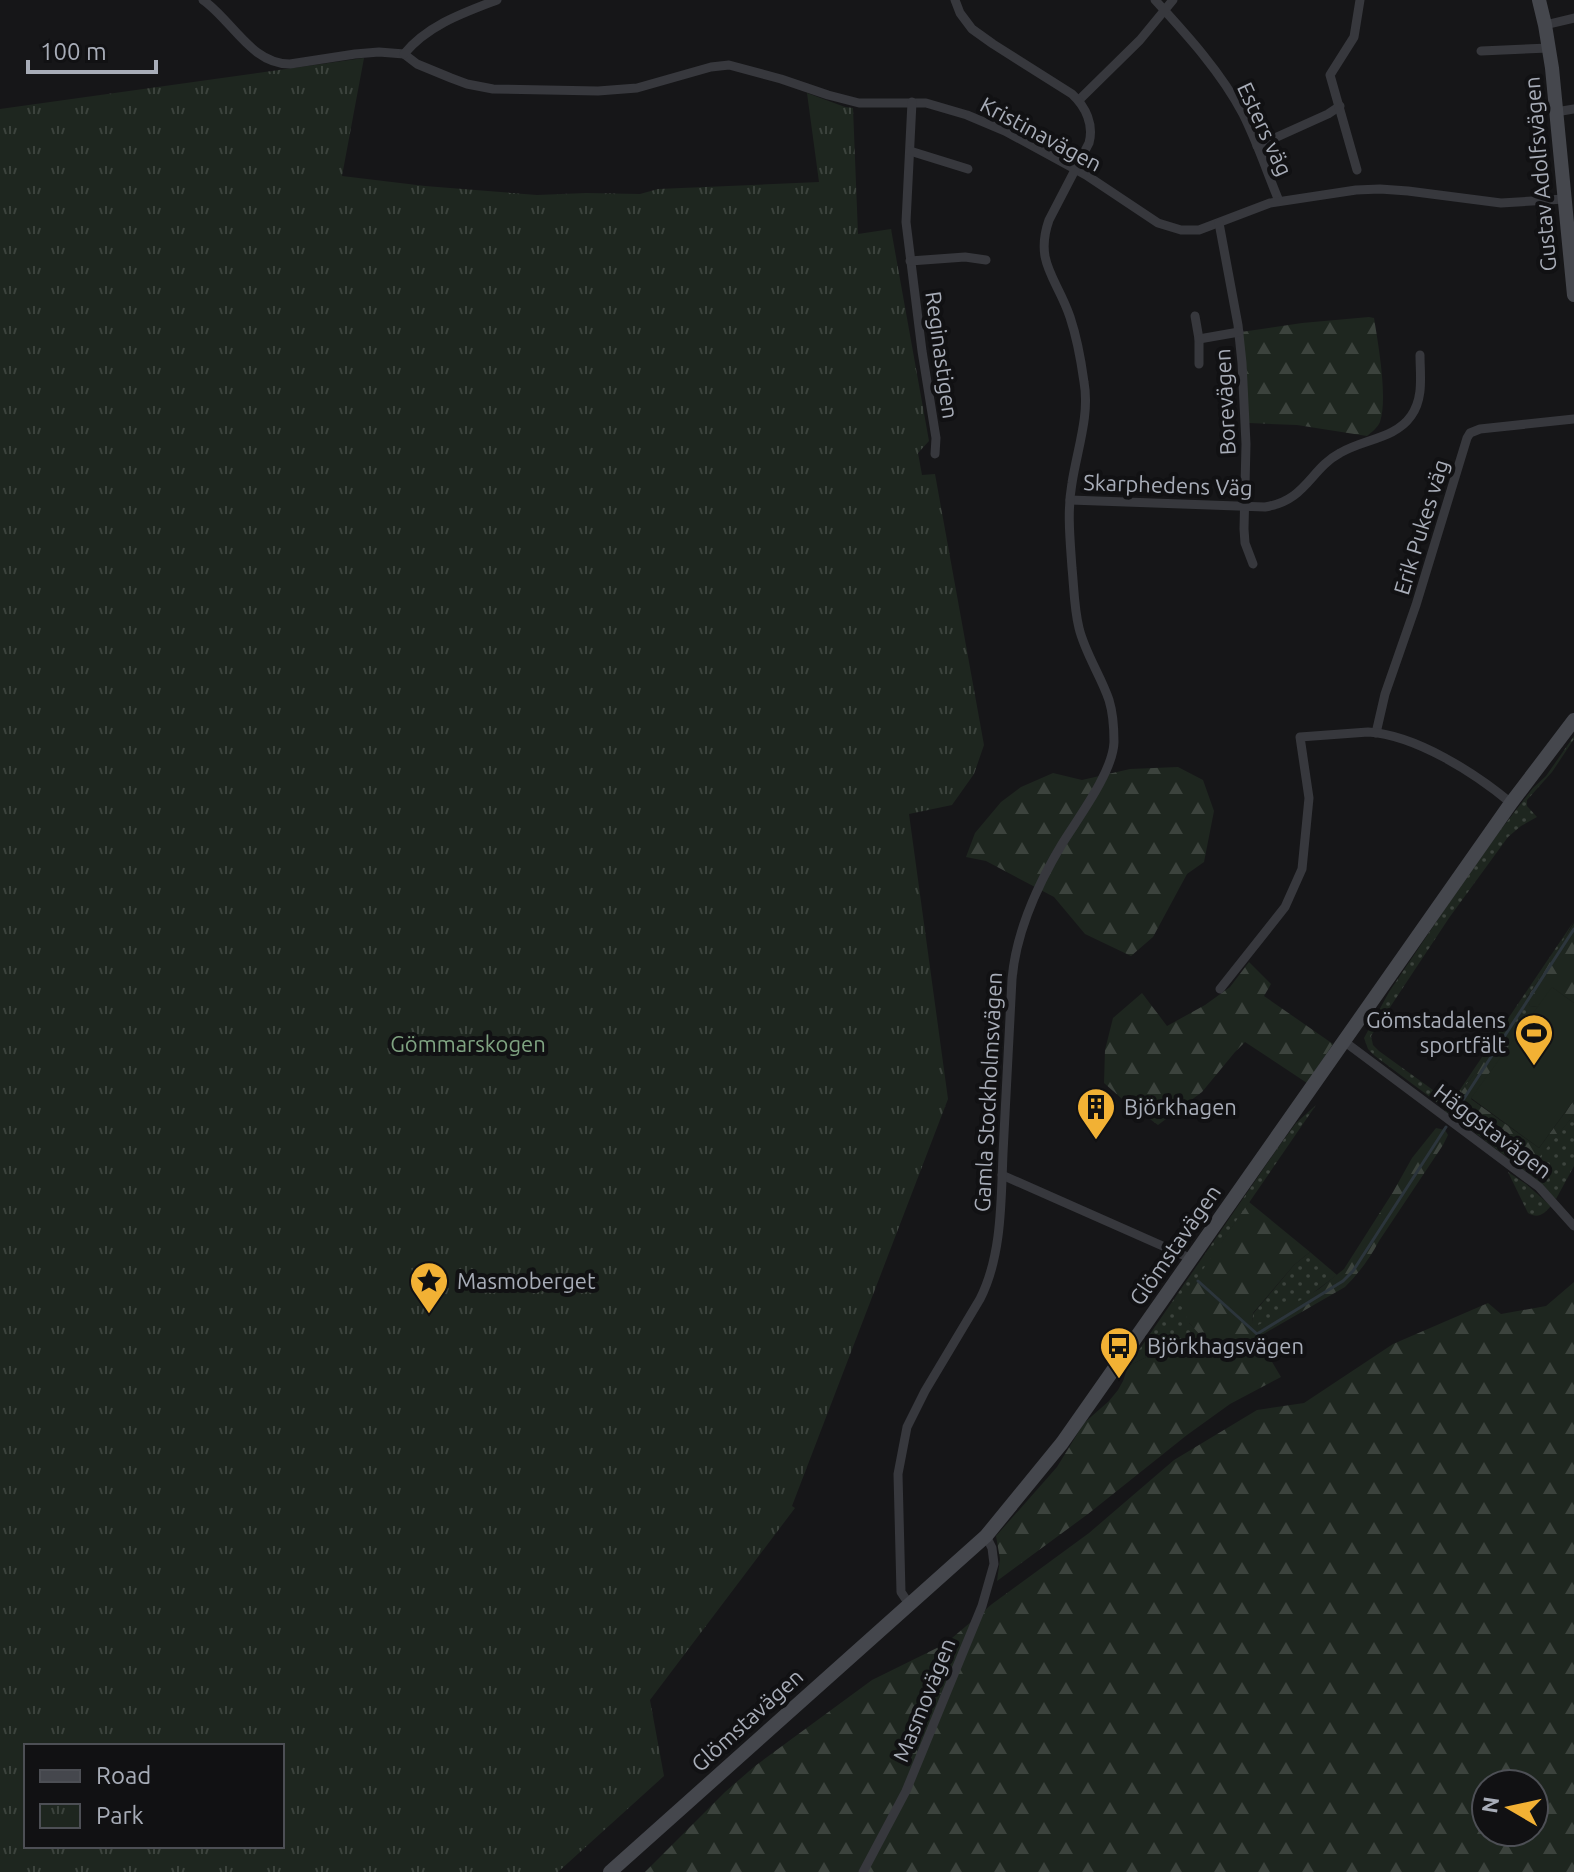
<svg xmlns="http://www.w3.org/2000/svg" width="1574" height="1872" viewBox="0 0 1574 1872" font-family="Ubuntu,sans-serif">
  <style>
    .grass { fill: url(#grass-dots) }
    .forest { fill: url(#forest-firs); fill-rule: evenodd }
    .park { fill: url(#park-tufts); fill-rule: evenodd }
    .garden { fill: #1e261f }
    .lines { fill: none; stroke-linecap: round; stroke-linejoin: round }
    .stream { stroke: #2c353c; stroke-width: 3 }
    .street { stroke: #37383d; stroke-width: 9 }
    .secondary { stroke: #45474d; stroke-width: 14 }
    .labels { text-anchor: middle; stroke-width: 8; stroke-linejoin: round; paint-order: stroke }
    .street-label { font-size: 22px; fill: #a8adb8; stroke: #111113 }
    .poi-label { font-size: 22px; fill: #a8adb8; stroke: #111113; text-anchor: start }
    .park-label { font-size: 22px; fill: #7fa381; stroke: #111113 }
  </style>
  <defs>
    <pattern id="grass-dots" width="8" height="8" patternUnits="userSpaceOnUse" patternTransform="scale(2)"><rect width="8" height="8" fill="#1e261f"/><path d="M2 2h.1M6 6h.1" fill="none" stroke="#3c433d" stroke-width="1.8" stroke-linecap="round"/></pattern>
    <pattern id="forest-firs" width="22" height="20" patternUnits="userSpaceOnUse" patternTransform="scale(2)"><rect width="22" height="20" fill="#1e261f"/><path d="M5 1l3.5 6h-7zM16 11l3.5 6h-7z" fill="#3c433d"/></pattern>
    <pattern id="park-tufts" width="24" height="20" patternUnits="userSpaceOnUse" patternTransform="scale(2)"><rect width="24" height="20" fill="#1e261f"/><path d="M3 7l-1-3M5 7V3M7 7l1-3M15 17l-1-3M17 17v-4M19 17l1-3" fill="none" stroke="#3c433d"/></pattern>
  </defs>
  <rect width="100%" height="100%" fill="#161618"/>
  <!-- grass -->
  <g class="grass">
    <path d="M1574 736V739L1552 772 1527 800V806L1537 817 1521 826 1508 837 1449 918 1371 1036 1373 1045 1379 1051 1451 1103 1574 921 1557 952 1527 997 1530 1006 1538 1007 1517 1036 1513 1028C1492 1055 1464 1082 1449 1113L1445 1112 1446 1109 1375 1056 1368 1049 1364 1038 1389 992 1449 903 1499 832 1533 788 1546 776Z"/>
    <path d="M1316 1105 1222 1242 1189 1323 1202 1337C1193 1342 1186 1340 1177 1343 1160 1349 1144 1359 1128 1366L1277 1149 1296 1123Z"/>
    <path d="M1574 1115V1166L1556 1199 1527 1173 1535 1161Z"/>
    <path d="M1508 1172 1526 1184 1551 1206C1544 1214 1538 1219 1528 1213Z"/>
    <path d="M1310 1252 1337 1275 1306 1298 1254 1328 1252 1322 1253 1314 1294 1265Z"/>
  </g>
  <!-- forest -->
  <g class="forest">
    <path d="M1369 317 1374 318C1378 343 1388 398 1380 422 1378 427 1372 432 1367 436L1297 425 1249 423 1241 332 1302 323Z"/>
    <path d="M1178 767 1203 780 1214 811 1204 862 1187 874 1153 937 1131 956 1085 934 1054 897 986 861 966 857 975 833 1001 802 1021 787 1053 773 1082 780 1130 769Z"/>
    <path d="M1574 923V1003L1553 988 1538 1007 1530 1006 1527 998Z"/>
    <path d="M1249 962 1271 984 1264 996 1333 1044 1307 1083 1245 1042 1235 1052 1202 1092 1158 1125 1121 1098 1104 1083 1105 1050 1113 1018 1142 993 1167 1026 1205 1005 1230 987Z"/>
    <path d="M1509 1026 1514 1028 1517 1036 1471 1099 1539 1148 1574 1100V1115L1528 1171H1525L1449 1113 1454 1102Z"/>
    <path d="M1436 1128 1445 1130 1448 1135 1443 1145 1379 1241C1370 1258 1359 1273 1345 1287L1260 1336 1259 1340 1281 1377 1230 1404 1187 1435 1088 1514 997 1581 1000 1559 996 1536 1057 1467 1084 1423 1109 1401 1118 1390 1123 1381 1128 1366C1144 1359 1160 1349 1176 1344 1185 1340 1193 1343 1202 1337L1189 1323 1180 1303 1249 1202 1310 1252 1294 1265 1253 1313 1252 1322 1255 1327 1319 1289 1344 1269 1393 1192 1412 1158Z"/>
    <path d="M1574 1282V1872H645L725 1792 755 1766 872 1680 945 1644 992 1604 1089 1533 1174 1460 1257 1410 1304 1403 1393 1344 1488 1303 1501 1314 1546 1306ZM1486 1784H1534V1832H1486Z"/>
  </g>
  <!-- park -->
  <path class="park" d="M364 58 342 176 425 186 537 195 586 193 640 194 658 189 819 182 807 93 845 107 853 108 858 234 891 229 929 441 918 453 922 475 935 474 984 745 974 774 952 805 909 814 948 1099 792 1506 795 1508 650 1700 664 1776 558 1872H0V109ZM26 1746H282V1846H26Z"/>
  <!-- garden -->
  <path class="garden" d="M1552 987 1574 1003V1100L1539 1148 1471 1098Z"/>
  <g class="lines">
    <!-- stream -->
    <g class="stream">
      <path d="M1454 1114 1574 929"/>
      <path d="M1198 1281 1257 1334 1343 1281 1353 1271 1446 1127"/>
    </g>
    <!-- street -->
    <g class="street">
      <path d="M203 0C232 20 251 64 290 64L355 54 379 52 404 54"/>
      <path d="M1155 0C1187 35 1221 72 1243 114 1257 142 1267 172 1279 201"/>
      <path d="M1545 25 1574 18"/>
      <path d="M1481 51 1549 48"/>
      <path d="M404 54 417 64 451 78 467 84 493 89 598 91 637 88 711 67 729 65 781 79 828 95 859 103H926L967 115 1005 131 1086 175 1158 223 1181 230H1199L1270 203 1356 190 1380 189 1408 191 1501 203 1564 199"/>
      <path d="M404 54C428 25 463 13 497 0"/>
      <path d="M1079 100 1140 40 1173 0"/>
      <path d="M912 102 906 222 922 351 936 438 935 454"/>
      <path d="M1556 112 1574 109"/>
      <path d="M1257 146 1328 114 1340 106"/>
      <path d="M910 151 968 169"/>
      <path d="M1357 170 1330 75 1354 37 1360 0"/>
      <path d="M1219 223 1238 325 1242 363 1246 444 1244 529 1245 543 1253 564"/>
      <path d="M910 261 965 257 986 260"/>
      <path d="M1195 316 1199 339V364"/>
      <path d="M1199 339 1239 332"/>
      <path d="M1070 500 1265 507C1307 500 1310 469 1340 453 1363 439 1395 439 1411 416 1424 398 1420 375 1420 355"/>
      <path d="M1376 733 1385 694 1416 605 1467 438 1470 433 1480 429 1574 419"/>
      <path d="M1220 989 1285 907 1302 869 1309 798 1300 737 1368 732C1416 735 1475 773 1511 803"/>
      <path d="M1345 1042 1539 1187 1574 1226"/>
      <path d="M1002 1175 1192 1259"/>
      <path d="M909 1604 901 1592 898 1474 907 1427 925 1391 980 1299C1002 1256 1001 1201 1003 1153 1006 1095 1009 1037 1012 979 1016 932 1038 884 1062 844 1078 818 1113 772 1114 742 1114 729 1113 713 1109 700 1101 676 1085 653 1079 628 1074 608 1074 587 1072 568 1070 539 1067 511 1072 483 1077 450 1090 415 1084 382 1081 360 1077 338 1070 317 1057 278 1034 263 1049 220L1089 143C1094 125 1086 107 1072 94L993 44 972 29 960 13 955 0"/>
      <path d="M863 1872 906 1791 982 1606 994 1564 992 1548 986 1536"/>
    </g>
    <!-- secondary -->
    <g class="secondary">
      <path d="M1539 0 1545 25 1552 68 1574 295"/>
      <path d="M610 1872 986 1536 1062 1443 1511 803 1574 720"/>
    </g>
  </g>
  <!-- icons -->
  <defs>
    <symbol id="stadium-pin" viewBox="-11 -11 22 30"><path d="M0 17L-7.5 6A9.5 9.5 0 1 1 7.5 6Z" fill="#f2b134" stroke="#111113"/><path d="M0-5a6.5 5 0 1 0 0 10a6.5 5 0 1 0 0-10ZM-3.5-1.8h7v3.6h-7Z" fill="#111"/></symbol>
    <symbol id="building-pin" viewBox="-11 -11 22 30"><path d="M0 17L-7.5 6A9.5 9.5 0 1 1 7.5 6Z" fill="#f2b134" stroke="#111113"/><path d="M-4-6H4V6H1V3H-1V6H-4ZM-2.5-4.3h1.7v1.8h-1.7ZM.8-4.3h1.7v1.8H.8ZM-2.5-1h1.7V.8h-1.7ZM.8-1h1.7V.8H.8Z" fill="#111"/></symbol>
    <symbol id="sight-pin" viewBox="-11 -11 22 30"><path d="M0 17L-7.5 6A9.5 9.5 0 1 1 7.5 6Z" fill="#f2b134" stroke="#111113"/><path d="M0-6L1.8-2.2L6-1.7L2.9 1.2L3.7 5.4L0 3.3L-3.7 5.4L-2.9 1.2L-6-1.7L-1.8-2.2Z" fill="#111"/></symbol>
    <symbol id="bus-pin" viewBox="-11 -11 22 30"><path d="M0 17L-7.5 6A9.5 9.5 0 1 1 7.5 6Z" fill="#f2b134" stroke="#111113"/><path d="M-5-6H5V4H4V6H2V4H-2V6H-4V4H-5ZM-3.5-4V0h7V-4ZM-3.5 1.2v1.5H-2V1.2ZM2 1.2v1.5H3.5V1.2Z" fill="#111"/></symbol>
  </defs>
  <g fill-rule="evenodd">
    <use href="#stadium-pin" x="1512" y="1011" width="44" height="60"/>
    <use href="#building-pin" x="1074" y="1085" width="44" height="60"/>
    <use href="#sight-pin" x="407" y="1259" width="44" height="60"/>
    <use href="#bus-pin" x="1097" y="1324" width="44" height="60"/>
  </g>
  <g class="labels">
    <!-- street labels -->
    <g class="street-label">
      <text transform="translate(1265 129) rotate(65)" y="8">Esters väg</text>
      <text transform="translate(1041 134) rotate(28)" y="8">Kristinavägen</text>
      <text transform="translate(1540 174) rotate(-95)" y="8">Gustav Adolfsvägen</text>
      <text transform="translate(942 355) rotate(82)" y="8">Reginastigen</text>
      <text transform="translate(1225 402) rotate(-93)" y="8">Borevägen</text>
      <text transform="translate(1168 485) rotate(2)" y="8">Skarphedens Väg</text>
      <text transform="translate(1421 527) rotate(-73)" y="8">Erik Pukes väg</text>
      <text transform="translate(988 1092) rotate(-87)" y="8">Gamla Stockholmsvägen</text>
      <text transform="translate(1493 1131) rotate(37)" y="8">Häggstavägen</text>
      <text transform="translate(1175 1245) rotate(-55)" y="8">Glömstavägen</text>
      <text transform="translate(924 1700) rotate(-68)" y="8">Masmovägen</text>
      <text transform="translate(747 1720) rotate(-42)" y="8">Glömstavägen</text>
    </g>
    <!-- poi labels -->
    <g class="poi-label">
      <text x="1506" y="1028" text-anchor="end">Gömstadalens<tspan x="1506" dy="25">sportfält</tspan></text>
      <text x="1124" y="1115">Björkhagen</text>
      <text x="457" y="1289">Masmoberget</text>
      <text x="1147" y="1354">Björkhagsvägen</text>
    </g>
    <!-- park labels -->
    <g class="park-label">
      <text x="468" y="1052">Gömmarskogen</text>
    </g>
  </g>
  <!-- legend -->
  <rect x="24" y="1744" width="260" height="104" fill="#111113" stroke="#4d4f55" stroke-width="2"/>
  <rect x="40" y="1770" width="40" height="12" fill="#45474d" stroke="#4d4f55" stroke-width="2"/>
  <text x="96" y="1784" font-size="24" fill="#a8adb8">Road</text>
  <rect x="40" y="1804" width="40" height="24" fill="url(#park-tufts)" stroke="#4d4f55" stroke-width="2"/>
  <text x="96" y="1824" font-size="24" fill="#a8adb8">Park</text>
  <!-- north arrow -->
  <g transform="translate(1510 1808) rotate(279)"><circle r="38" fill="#111113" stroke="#4d4f55" stroke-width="2"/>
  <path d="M0-6L14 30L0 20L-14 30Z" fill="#f2b134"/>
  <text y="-12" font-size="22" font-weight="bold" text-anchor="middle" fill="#a8adb8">N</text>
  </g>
  <!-- scale -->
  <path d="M28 60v12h128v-12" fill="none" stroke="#a8adb8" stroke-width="4"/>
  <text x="40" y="60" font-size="24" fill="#a8adb8" stroke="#111113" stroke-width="6" paint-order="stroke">100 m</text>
</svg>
